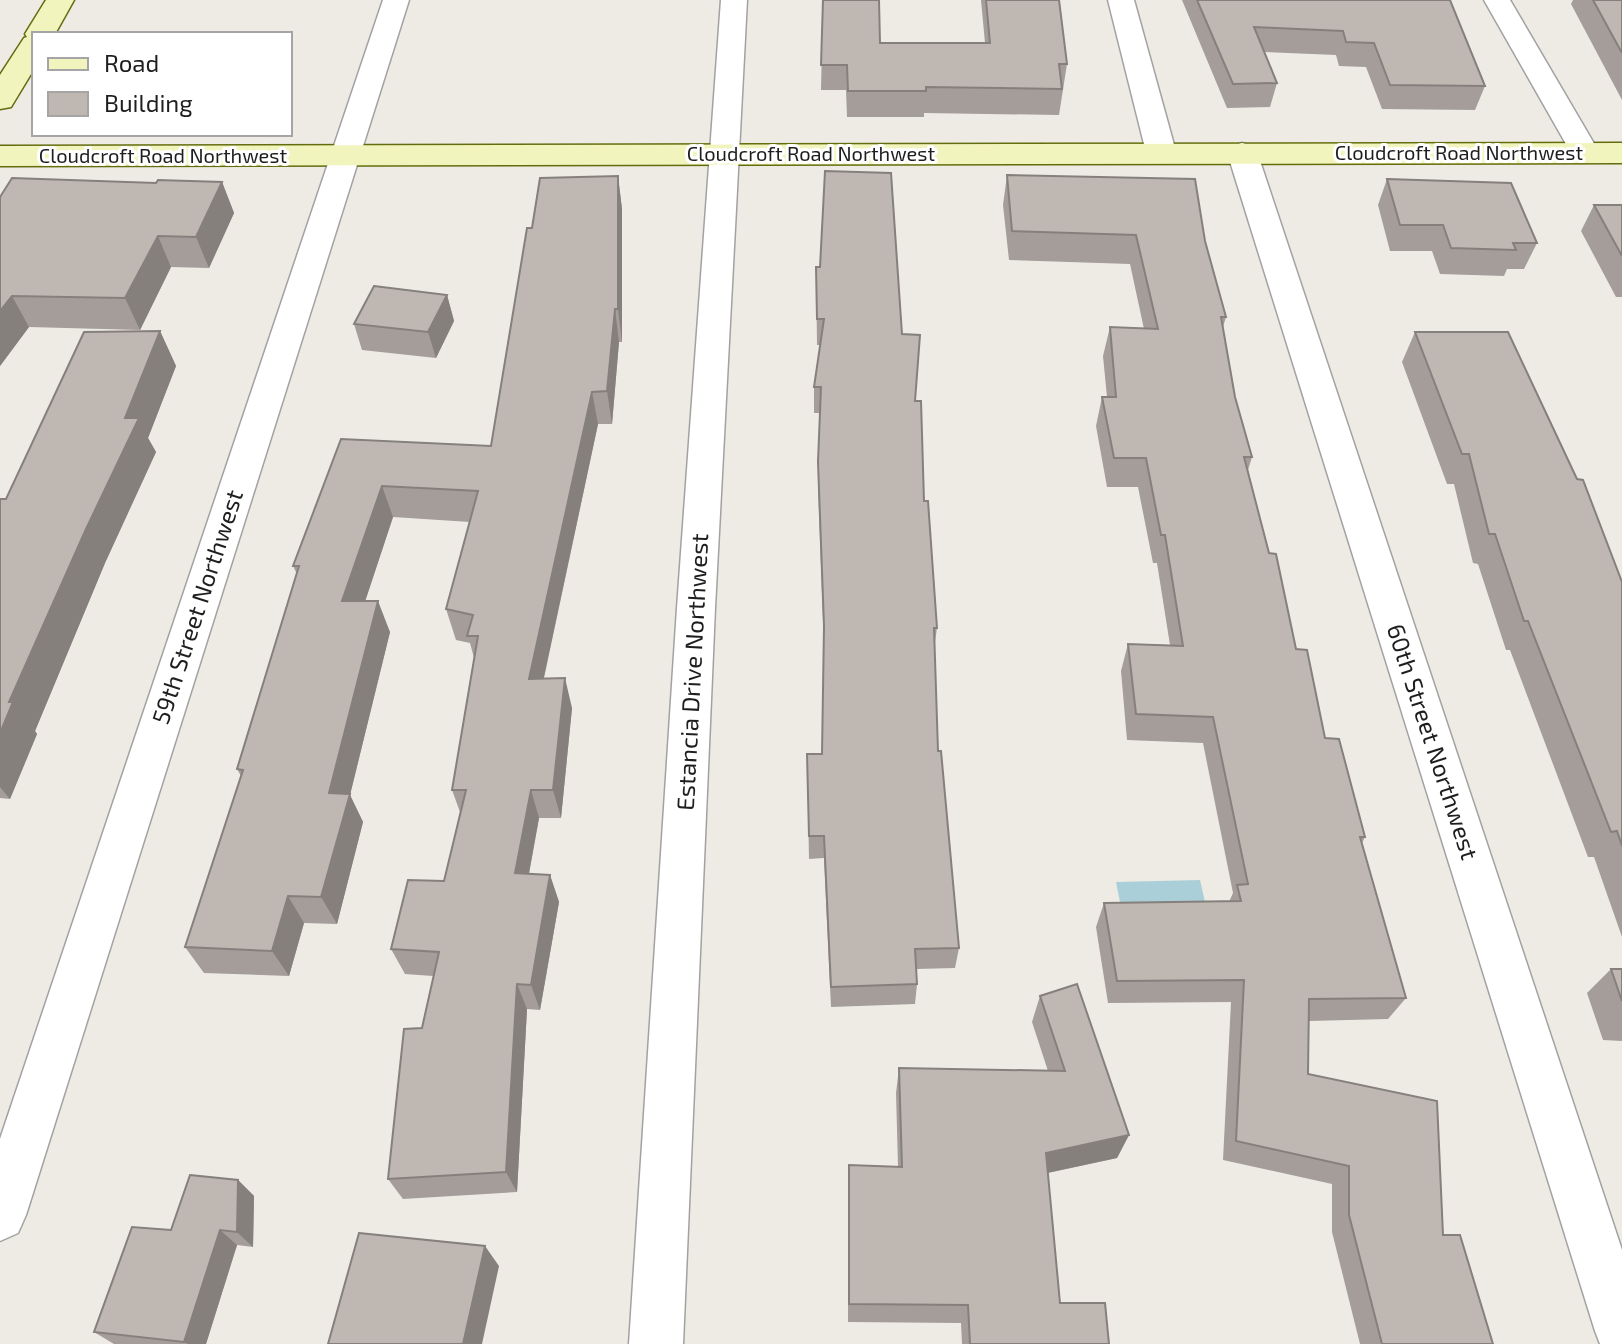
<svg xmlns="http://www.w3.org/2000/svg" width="1622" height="1344" viewBox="0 0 1622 1344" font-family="'Exo 2',sans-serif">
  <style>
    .water { fill: #aacfd8 }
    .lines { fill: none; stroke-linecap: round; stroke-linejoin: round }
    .street-casing { stroke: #a2a2a2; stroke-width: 3 }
    .secondary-casing { stroke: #646d0e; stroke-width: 3 }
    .street { fill: #fff; fill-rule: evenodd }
    .secondary { fill: #f2f4be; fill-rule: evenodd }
    .wall { fill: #a49d99 }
    .shaded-wall { fill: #86807d }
    .building { fill: #bfb7b2; stroke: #86807d; stroke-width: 2 }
    .labels { text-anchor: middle; stroke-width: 6; stroke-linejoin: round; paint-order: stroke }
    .far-street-label { font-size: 20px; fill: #1e1e1e; stroke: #fff }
    .street-label { font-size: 24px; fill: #1e1e1e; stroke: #fff }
  </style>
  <rect width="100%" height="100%" fill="#eeebe5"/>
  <!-- water -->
  <path class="water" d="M1200 880 1208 915 1123 917 1116 882Z"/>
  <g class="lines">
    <defs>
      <g id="street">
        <path d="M383 0H409L26 1215 18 1233 0 1241V1139Z"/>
        <path d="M721 0H747L715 608 683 1344H629L677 608Z"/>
        <path d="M1108 0H1134L1176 152 1171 158 1161 161 1151 158 1146 152Z"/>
        <path d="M1484 0H1510L1599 152 1594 158 1584 161 1574 158Z"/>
        <path d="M1242 143 1252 146 1257 152 1622 1250V1344H1600L1595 1331 1227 152 1232 146Z"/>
      </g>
      <g id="secondary">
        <path d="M46 0H74L55 34H34V69L11 107 0 109V75L24 38 27 37 25 34Z"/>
        <path d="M1622 143V163L0 166V146Z"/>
      </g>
    </defs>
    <!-- street casing -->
    <use href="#street" class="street-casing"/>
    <!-- secondary casing -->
    <use href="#secondary" class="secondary-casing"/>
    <!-- street -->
    <use href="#street" class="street"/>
    <!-- secondary -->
    <use href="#secondary" class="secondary"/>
  </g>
  <!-- wall -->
  <g class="wall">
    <path d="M823 0 880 43H985L981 0H1059L1067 64 1059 115 924 113V117H847L846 90H821Z"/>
    <path d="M1182 0H1450L1485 86 1475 110 1382 109 1366 67 1339 66 1336 55 1264 52 1277 83 1270 107 1227 108Z"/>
    <path d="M1573 0H1622V100L1571 4Z"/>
    <path d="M1007 175 1205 241 1226 317 1223 327 1235 397 1252 457 1248 470 1269 553 1296 649 1325 738 1365 837 1362 843 1406 998 1388 1019 1309 1021 1308 1074 1443 1235 1493 1344H1360L1332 1232V1184L1223 1160 1231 1002 1108 1003 1096 927 1104 903 1229 902 1233 893 1203 743 1127 740 1121 671 1128 644 1170 645 1157 563H1153L1138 487H1107L1096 426 1102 397H1107L1103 356 1110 327 1144 329 1130 264 1009 260 1003 205Z"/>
    <path d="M618 176 622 209V342H619L612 424H598L544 678 572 708 561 818H539L529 874 550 875 559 902 540 1010 527 1009 517 1192 403 1199 388 1179 433 976 405 974 391 949 444 881 460 812 452 790 474 658 470 643 456 640 446 609 470 522 393 517 365 601 390 632 350 795 363 822 337 924 304 923 289 976 204 973 185 947 241 776 237 769 297 574 293 566 341 439 491 446 532 228Z"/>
    <path d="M1387 179 1537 243 1524 269H1507L1504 276 1440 274 1432 251H1390L1378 205Z"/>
    <path d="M222 182 234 213 209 268 171 267 140 330 29 327 0 366V197L156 183Z"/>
    <path d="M1594 205H1622V297H1616L1581 231Z"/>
    <path d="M816 267 902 334 915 401 937 628 934 649 938 751 959 948 955 968 916 969 917 984 915 1004 831 1007 824 858 809 859 807 754H822L824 648 818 487 820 413H814V387L820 345H817Z"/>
    <path d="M447 295 454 321 436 358 362 350 354 324Z"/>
    <path d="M160 331 176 366 148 438 156 452 105 563 35 731 37 734 10 799 0 798V499H6Z"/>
    <path d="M1415 332 1622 582V937L1594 857H1588L1510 650H1506L1478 564 1473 563 1454 484H1447L1402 362Z"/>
    <path d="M1611 969H1622V1041L1603 1040 1587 993Z"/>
    <path d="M1040 996 1129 1135 1117 1158 1048 1173 1060 1303 1109 1344H962L961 1323 848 1322V1188L849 1165 898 1167 896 1093 899 1068 1048 1071 1032 1022Z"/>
    <path d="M238 1180 254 1196 253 1247 237 1245 206 1344H114L94 1332Z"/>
  </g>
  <!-- shaded-wall -->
  <g class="shaded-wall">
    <path d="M618 176 622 209V342L618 309Z"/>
    <path d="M222 182 234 213 209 268 196 237Z"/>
    <path d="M158 236 171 267 140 330 125 298Z"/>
    <path d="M447 295 454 321 436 358 428 332Z"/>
    <path d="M12 296 29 327 0 366V311Z"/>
    <path d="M615 309 619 342 612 424 607 391Z"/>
    <path d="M160 331 176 366 148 438 156 452 105 563 35 731 37 734 10 799 0 787V733L9 702Z"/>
    <path d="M592 392 598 424 537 709 529 679Z"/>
    <path d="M382 486 393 517 355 632 342 601Z"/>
    <path d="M378 601 390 632 350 795 363 822 337 924 321 897 329 793Z"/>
    <path d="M565 678 572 708 561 818 553 790Z"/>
    <path d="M531 790 539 818 524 900 515 873Z"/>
    <path d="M550 875 559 902 540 1010 531 985Z"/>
    <path d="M288 896 304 923 289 976 272 951Z"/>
    <path d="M517 984 527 1009 517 1192 506 1172Z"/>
    <path d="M1129 1135 1117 1158 1037 1175 1046 1153Z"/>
    <path d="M238 1180 254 1196 253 1247 237 1232Z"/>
    <path d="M220 1230 237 1245 206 1344H188L184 1342Z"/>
    <path d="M485 1246 499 1266 482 1344H463Z"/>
  </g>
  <!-- building -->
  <g class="building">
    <path d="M823 0H879L880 43H990L986 0H1059L1067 64H1059L1062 89 926 87V91H848L847 65H821Z"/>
    <path d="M1197 0H1450L1485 86 1390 85 1374 43 1346 42 1343 31 1254 27 1277 83 1233 84Z"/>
    <path d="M1593 0H1622V53Z"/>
    <path d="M825 171 891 173 902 334 920 335 915 401H921L924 501H928L937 628H934L938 751H941L959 948 915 949 917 984 831 987 824 836H809L807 754H822L824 626 818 462 821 387H814L824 319H817L816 267H820Z"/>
    <path d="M1007 175 1195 179 1205 241 1226 317H1221L1235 397 1252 457H1244L1269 553 1276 554 1296 649 1307 650 1325 738 1339 739 1365 837H1360L1406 998 1309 999 1308 1074 1437 1101 1443 1235H1460L1493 1344H1382L1349 1215V1166L1236 1141 1244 980 1117 981 1104 903 1241 901 1237 885 1248 884 1213 717 1136 714 1128 644 1183 646 1165 535H1161L1146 458H1114L1102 397H1116L1110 327 1158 329 1136 235 1012 231Z"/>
    <path d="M618 176V309H615L607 391 592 392 529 679 565 678 553 790H531L515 873 550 875 531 985 517 984 506 1172 388 1179 404 1029 422 1028 439 952 391 949 408 880 444 881 466 790H452L478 636H467L473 615 446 609 478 491 382 486 342 601H378L329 793 350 794 321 897 288 896 272 951 185 947 243 770 237 769 299 566H293L341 439 491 446 527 228H532L540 178Z"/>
    <path d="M12 178 156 183 158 180 222 182 196 237 158 236 125 298 12 296 0 311V197Z"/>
    <path d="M1387 179 1511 183 1537 243H1513L1516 250 1451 248 1443 225H1400Z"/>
    <path d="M1594 205H1622V256Z"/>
    <path d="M374 286 447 295 428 332 354 324Z"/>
    <path d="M160 331 125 418H139L86 529 9 702H13L0 733V499H6L84 332Z"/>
    <path d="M1415 332H1508L1577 479 1583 480 1622 582V846L1617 831 1611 832 1528 621H1524L1495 534H1489L1469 454H1462Z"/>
    <path d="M1611 969H1622V1001Z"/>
    <path d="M1077 984 1129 1135 1046 1153 1060 1303H1105L1109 1344H970L968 1305 849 1304V1165L902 1167 899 1068 1065 1071 1040 996Z"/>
    <path d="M190 1175 238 1180 237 1232 220 1230 184 1342 94 1332 132 1227 171 1230Z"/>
    <path d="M359 1233 485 1246 463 1344H328Z"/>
  </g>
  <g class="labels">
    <!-- far-street labels -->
    <g class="far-street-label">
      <text x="1459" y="160">Cloudcroft Road Northwest</text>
      <text x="811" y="161">Cloudcroft Road Northwest</text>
      <text x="163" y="163">Cloudcroft Road Northwest</text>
    </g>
    <!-- street labels -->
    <g class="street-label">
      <text transform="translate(198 607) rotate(-72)" y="8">59th Street Northwest</text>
      <text transform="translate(693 672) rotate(-87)" y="8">Estancia Drive Northwest</text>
      <text transform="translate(1432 742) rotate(72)" y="8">60th Street Northwest</text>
    </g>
  </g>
  <!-- legend -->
  <rect x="32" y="32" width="260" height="104" fill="#ffffff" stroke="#a5a5a5" stroke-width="2"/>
  <rect x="48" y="58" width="40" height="12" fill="#f2f4be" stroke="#a5a5a5" stroke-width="2"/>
  <text x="104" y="72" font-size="24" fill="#1e1e1e">Road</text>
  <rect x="48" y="92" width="40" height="24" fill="#bfb7b2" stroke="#a5a5a5" stroke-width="2"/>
  <text x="104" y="112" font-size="24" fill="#1e1e1e">Building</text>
</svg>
